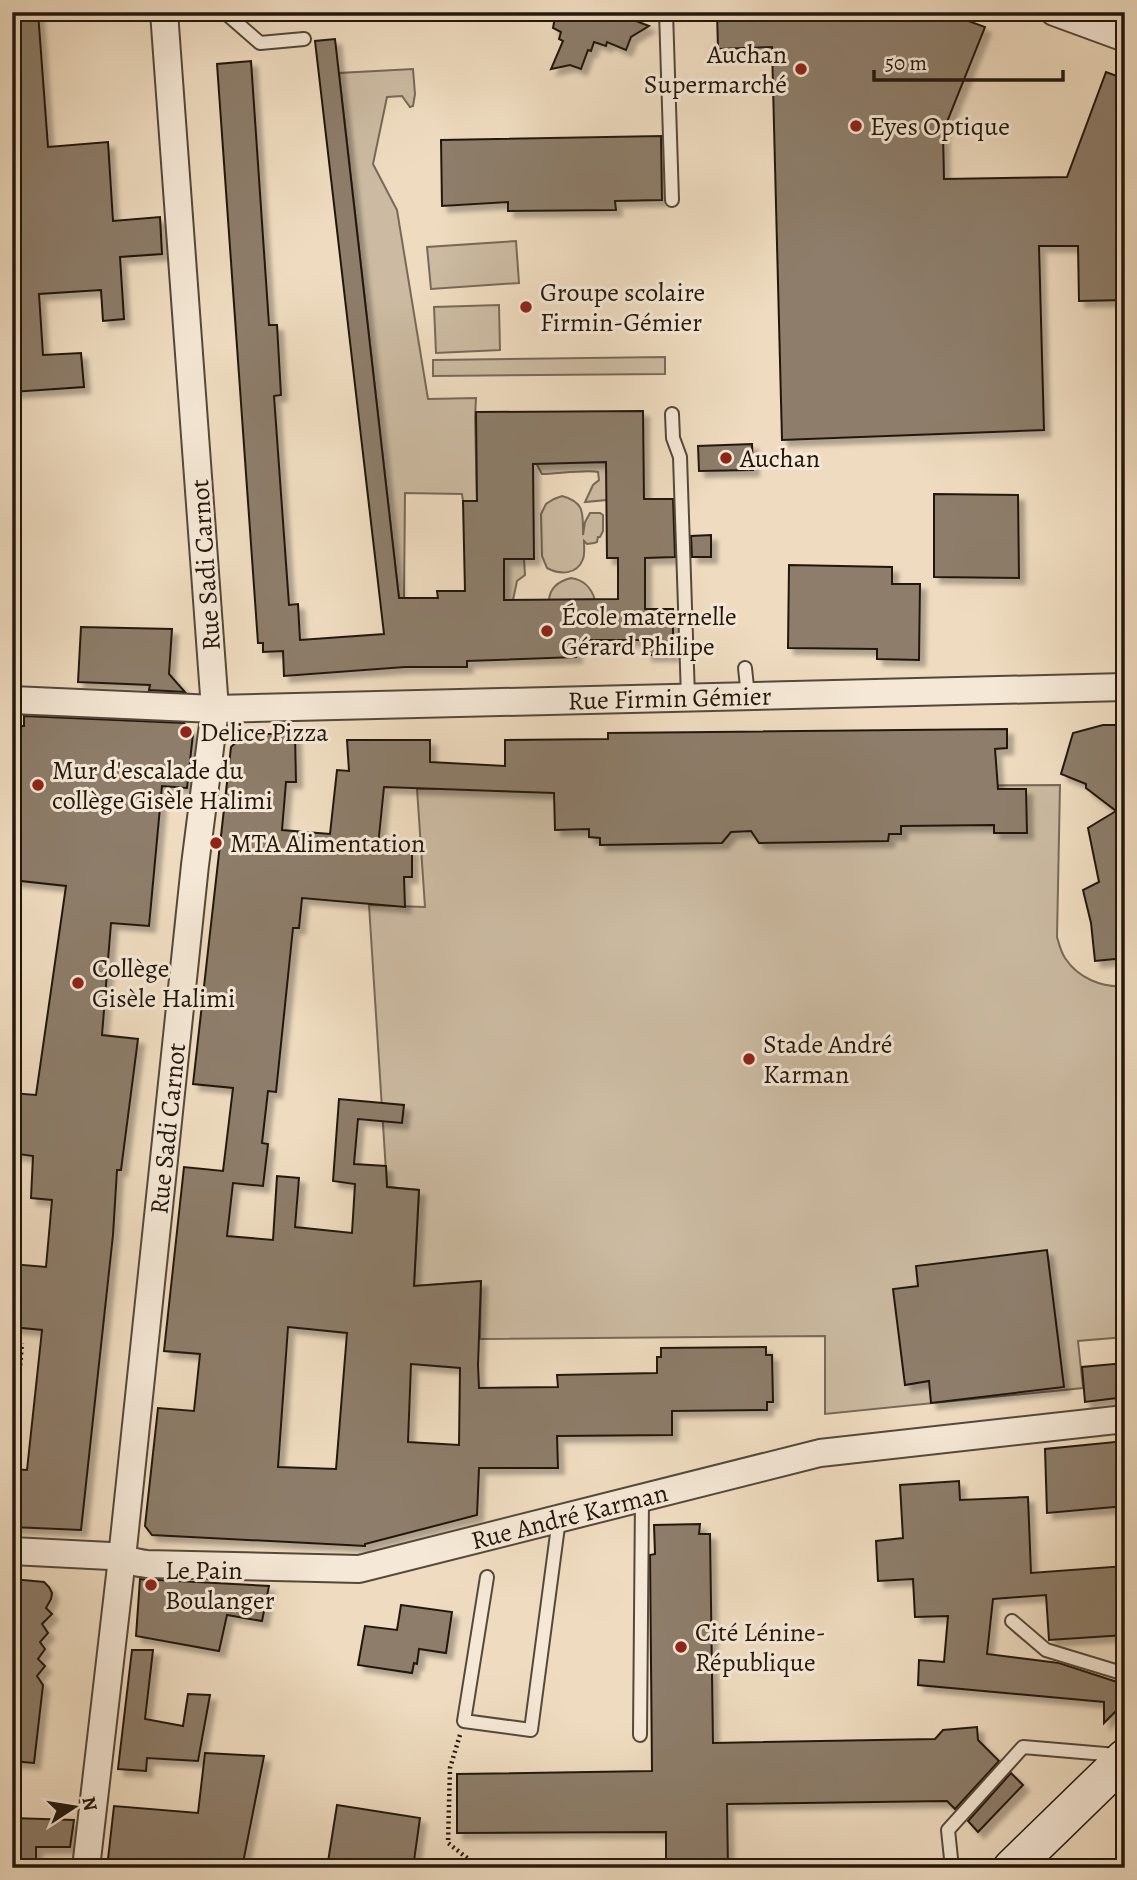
<svg xmlns="http://www.w3.org/2000/svg" width="1137" height="1880" viewBox="0 0 1137 1880" font-family="Alegreya,serif">
  <style>
    .green { fill: #ccbba2; stroke: #776958; stroke-width: 2 }
    .building { fill: #8d7d6a; stroke: #22170d; stroke-width: 2; fill-rule: evenodd; filter: url(#shadow) }
    .lines { fill: none; stroke-linecap: round; stroke-linejoin: round }
    .lane-casing { stroke: #55483a; stroke-width: 16 }
    .street-casing { stroke: #55483a; stroke-width: 30 }
    .secondary-casing { stroke: #22170d; stroke-width: 40 }
    .path { stroke: #22170d; stroke-width: 4.5; stroke-dasharray: 2 3.5; stroke-linecap: butt }
    .lane { stroke: #f5e8d6; stroke-width: 12 }
    .street { stroke: #f5e8d6; stroke-width: 26 }
    .secondary { stroke: #f5e8d6; stroke-width: 37 }
    .poi-dot { fill: #8f2418; stroke: #f5e8d6; stroke-width: 2.5 }
    .labels { text-anchor: middle; stroke-width: 6; stroke-linejoin: round; paint-order: stroke }
    .poi-label { font-size: 26px; fill: #22170d; stroke: #f5e8d6; text-anchor: start }
    .street-label { font-size: 26px; fill: #22170d; stroke: #f5e8d6 }
  </style>
  <defs>
    <filter id="shadow"><feDropShadow dx="6" dy="6" stdDeviation="2" flood-color="#0004"/></filter>
  </defs>
  <rect width="100%" height="100%" fill="#efdcc0"/>
  <filter id="stains"><feTurbulence type="fractalNoise" baseFrequency=".00286" numOctaves="4"/><feColorMatrix values="0 0 0 0 .2 0 0 0 0 .09 0 0 0 0 .02 0 0 0 .5 -.17"/></filter>
  <radialGradient id="worn" r=".72"><stop offset=".6" stop-color="#630" stop-opacity="0"/><stop offset="1" stop-color="#630" stop-opacity=".3"/></radialGradient>
  <!-- green -->
  <g class="green">
    <path d="M413 69 415 94 413 106 410 107 402 96 387 97 373 164 397 210 428 399 476 398 475 418 477 501H463L462 494 405 493 404 598H399L339 73Z"/>
    <path d="M516 241 519 283 431 289 427 247Z"/>
    <path d="M499 305 500 350 436 353 434 307Z"/>
    <path d="M665 357V374L433 376V360Z"/>
    <path d="M616 462 617 499 585 502 593 485 599 480 598 472C589 469 555 474 542 474L536 463Z"/>
    <path d="M562 496C585 502 583 514 583 535L585 522 590 513H600L603 515V531L600 537H598L597 542 594 543 587 544 584 541C584 547 585 554 583 559 577 575 560 575 547 568L542 556 541 514 546 504 554 499Z"/>
    <path d="M504 559H524L525 575 517 581 513 600H504Z"/>
    <path d="M571 578C584 580 591 587 595 600H549C550 587 559 581 571 578Z"/>
    <path d="M1060 785 1057 937C1059 944 1061 952 1065 958 1078 978 1102 988 1125 986V1337L1078 1341 1083 1388 825 1414V1336L480 1339 481 1281 414 1286 419 1190 387 1187 369 905 425 907 417 789Z"/>
  </g>
  <!-- building -->
  <g class="building">
    <path d="M12 12H38L48 147 108 142 113 221 160 217 162 254 120 257 124 319 103 321 101 290 39 294 43 355 81 353 84 387 12 392Z"/>
    <path d="M556 12H613L649 26 631 37 626 50 607 42 606 46 594 42 591 51 588 50 581 69 570 65 551 69 563 41 559 39 561 32 553 28Z"/>
    <path d="M717 12H944L985 27 943 132 944 179 1067 177 1106 72 1125 79V300L1079 301 1078 246H1039L1044 430 782 440 772 47 718 49Z"/>
    <path d="M335 39 399 598H438L437 591H465L463 501H477L476 412 643 411 644 499H673L675 557 645 558V609H673V655H646V640H576V657L467 661V667H405L284 676 283 651 263 652V643H258L217 64 251 61 269 325H277L281 395 274 396 289 605 298 604 300 640 384 634 315 41ZM606 462 607 558H618V599L504 600V559H534L533 464Z"/>
    <path d="M661 136 662 200 615 201 616 210 508 211V202L442 206 441 140Z"/>
    <path d="M752 444 753 470 699 471 698 446Z"/>
    <path d="M934 494 1018 495 1019 578 934 577Z"/>
    <path d="M711 535V557H692L691 536Z"/>
    <path d="M789 565 892 567V584H920L919 660 877 659V649L788 648Z"/>
    <path d="M81 627 172 629 169 674 185 692 149 690 150 685 78 682Z"/>
    <path d="M24 716 184 723 193 734 187 788 162 786 149 926 111 923 102 1035 138 1039 121 1170H117L113 1235 81 1530 12 1527V1469L27 1470 42 1330 12 1327V1264L46 1267 52 1200 31 1198 33 1156 12 1153V1093L36 1095 66 886 12 880V726H24Z"/>
    <path d="M1103 725H1125V958L1095 961 1091 923 1083 890 1099 882 1088 828 1116 811 1086 788V784L1061 774 1073 733Z"/>
    <path d="M1007 729V748L995 749 998 789H1026L1027 833H994V825L901 826V834H889L888 841 759 843 751 831 731 832 722 843 600 845V838L589 837V829L555 830 554 793 384 787 378 846 412 849V877H404L405 907 302 898 299 928H293L276 1092 268 1091 262 1143 268 1144 263 1186 233 1183 227 1236 273 1240 277 1176 299 1178 295 1227 352 1233 355 1184 333 1181 339 1099 404 1105 402 1123 358 1119 354 1164 386 1166 387 1187 419 1190 414 1286 481 1281 478 1365 479 1388 558 1387 557 1375 657 1373V1357H661V1348L766 1347V1355H772L773 1402H767V1410L672 1411V1435L557 1436 558 1468H479L477 1515 365 1544V1546L152 1535 145 1526 158 1408 194 1411 200 1354 164 1351 184 1167 223 1171 233 1088 193 1084 231 747 245 734H295L296 782H286L282 830 330 834 337 770 349 771 347 740H430V762L505 766V740L608 739V733ZM288 1327 347 1333 336 1469 278 1467ZM411 1364 460 1368 459 1445 408 1442Z"/>
    <path d="M1047 1250 1064 1387 931 1403 929 1381 905 1385 893 1289 918 1286 916 1266Z"/>
    <path d="M1125 1363V1397L1085 1402 1082 1367Z"/>
    <path d="M1125 1441V1506L1047 1513 1045 1449Z"/>
    <path d="M959 1481 960 1500 1028 1497 1031 1573 1125 1566V1635L1049 1640 1046 1595 993 1599 987 1654 1059 1663 1117 1682 1125 1689V1702L1104 1723V1702L918 1685 919 1660 944 1662 948 1616 915 1617 913 1579 878 1581 876 1541 903 1538 900 1485Z"/>
    <path d="M700 1524 699 1534H710L713 1743 935 1739 943 1730 977 1727 978 1740 999 1761 955 1809 947 1801 727 1804 728 1868H666V1832L457 1833V1774L652 1771 650 1555 655 1554 654 1525Z"/>
    <path d="M12 1579 44 1582 49 1587 52 1593 51 1599 46 1608 52 1614 42 1624 48 1633 40 1642 45 1649 38 1659 45 1666 37 1676 43 1685 34 1763 12 1761Z"/>
    <path d="M140 1579 269 1586 262 1621 227 1615 219 1651 136 1636Z"/>
    <path d="M401 1605 452 1612 446 1653 419 1649 417 1664 414 1663 412 1673 358 1665 365 1626 397 1630Z"/>
    <path d="M132 1650H153L145 1719 183 1726 188 1694 210 1695 198 1761 147 1758 146 1771 118 1769Z"/>
    <path d="M205 1753 264 1756 242 1868H107L114 1806 198 1813Z"/>
    <path d="M1011 1773 1023 1785 978 1832 968 1821Z"/>
    <path d="M337 1805 420 1818 413 1868H327Z"/>
    <path d="M12 1818 74 1820 70 1847H36V1868H12Z"/>
  </g>
  <g class="lines">
    <defs>
      <g id="lane">
        <path d="M228 12 229 16 260 43 304 39"/>
        <path d="M666 12 672 200"/>
        <path d="M672 414 673 438 680 457 688 697"/>
        <path d="M745 668 748 696"/>
        <path d="M487 1577 464 1721 531 1730 559 1519"/>
        <path d="M1012 1621 1046 1650 1125 1674"/>
        <path d="M640 1735 642 1498"/>
        <path d="M952 1868 948 1830 1023 1747 1117 1755"/>
      </g>
      <g id="street">
        <path d="M1054 12 1125 38"/>
        <path id="s1" d="M12 700 215 709 1125 687"/>
        <path id="s2" d="M12 1551 110 1556C123 1558 134 1563 147 1564L359 1569 820 1453 1125 1419"/>
        <path id="s3" d="M86 1868 122 1558 195 865 215 709 164 12"/>
      </g>
      <path id="secondary" d="M1012 1868 1125 1758"/>
    </defs>
    <!-- lane casing -->
    <use href="#lane" class="lane-casing"/>
    <!-- street casing -->
    <use href="#street" class="street-casing"/>
    <!-- secondary casing -->
    <use href="#secondary" class="secondary-casing"/>
    <!-- path -->
    <g class="path">
      <path d="M12 1464 22 1343"/>
      <path d="M460 1735 450 1768 448 1843 480 1868"/>
    </g>
    <!-- lane -->
    <use href="#lane" class="lane"/>
    <!-- street -->
    <use href="#street" class="street"/>
    <!-- secondary -->
    <use href="#secondary" class="secondary"/>
  </g>
  <!-- markers -->
  <g class="poi-dot">
    <circle cx="801" cy="69" r="7"/>
    <circle cx="856" cy="126" r="7"/>
    <circle cx="526" cy="307" r="7"/>
    <circle cx="726" cy="458" r="7"/>
    <circle cx="547" cy="631" r="7"/>
    <circle cx="186" cy="732" r="7"/>
    <circle cx="38" cy="785" r="7"/>
    <circle cx="216" cy="843" r="7"/>
    <circle cx="78" cy="983" r="7"/>
    <circle cx="749" cy="1059" r="7"/>
    <circle cx="151" cy="1585" r="7"/>
    <circle cx="681" cy="1647" r="7"/>
  </g>
  <g class="labels">
    <!-- poi labels -->
    <g class="poi-label">
      <text x="787" y="63" text-anchor="end">Auchan<tspan x="787" dy="30">Supermarché</tspan></text>
      <text x="870" y="135">Eyes Optique</text>
      <text x="540" y="301">Groupe scolaire<tspan x="540" dy="30">Firmin-Gémier</tspan></text>
      <text x="740" y="467">Auchan</text>
      <text x="561" y="625">École maternelle<tspan x="561" dy="30">Gérard Philipe</tspan></text>
      <text x="200" y="741">Delice Pizza</text>
      <text x="52" y="779">Mur d'escalade du<tspan x="52" dy="30">collège Gisèle Halimi</tspan></text>
      <text x="230" y="852">MTA Alimentation</text>
      <text x="92" y="977">Collège<tspan x="92" dy="30">Gisèle Halimi</tspan></text>
      <text x="763" y="1053">Stade André<tspan x="763" dy="30">Karman</tspan></text>
      <text x="165" y="1579">Le Pain<tspan x="165" dy="30">Boulanger</tspan></text>
      <text x="695" y="1641">Cité Lénine-<tspan x="695" dy="30">République</tspan></text>
    </g>
    <!-- street labels -->
    <g class="street-label">
      <text transform="translate(205 565) rotate(-94)" y="9">Rue Sadi Carnot</text>
      <text dy="9" stroke="none"><textPath href="#s1" startOffset="658">Rue Firmin Gémier</textPath></text>
      <text dy="9" stroke="none"><textPath href="#s3" startOffset="744">Rue Sadi Carnot</textPath></text>
      <text dy="9" stroke="none"><textPath href="#s2" startOffset="565">Rue André Karman</textPath></text>
    </g>
  </g>
  <!-- margin -->
  <rect width="1137" height="1880" fill="none" stroke="#efdcc0" stroke-width="42"/>
  <rect x="14" y="14" width="1109" height="1852" fill="none" stroke="#22170d" stroke-width="3.5"/>
  <rect x="21" y="21" width="1095" height="1838" fill="none" stroke="#22170d" stroke-width="2"/>
  <!-- north arrow -->
  <g transform="translate(74 1807) rotate(78)" stroke="#f5e8d6" stroke-width="5" paint-order="stroke">
  <path d="M0-5L12 26L0 18L-12 26Z" fill="#22170d"/>
  <text y="-10" font-size="19" font-weight="bold" text-anchor="middle" fill="#22170d">N</text>
  </g>
  <!-- scale -->
  <path d="M874 70v10h189v-10" fill="none" stroke="#22170d" stroke-width="3.5"/>
  <text x="885" y="70" font-size="21" fill="#22170d" stroke="#f5e8d6" stroke-width="5" paint-order="stroke">50 m</text>
  <rect width="100%" height="100%" filter="url(#stains)"/>
  <rect width="100%" height="100%" fill="url(#worn)"/>
</svg>
